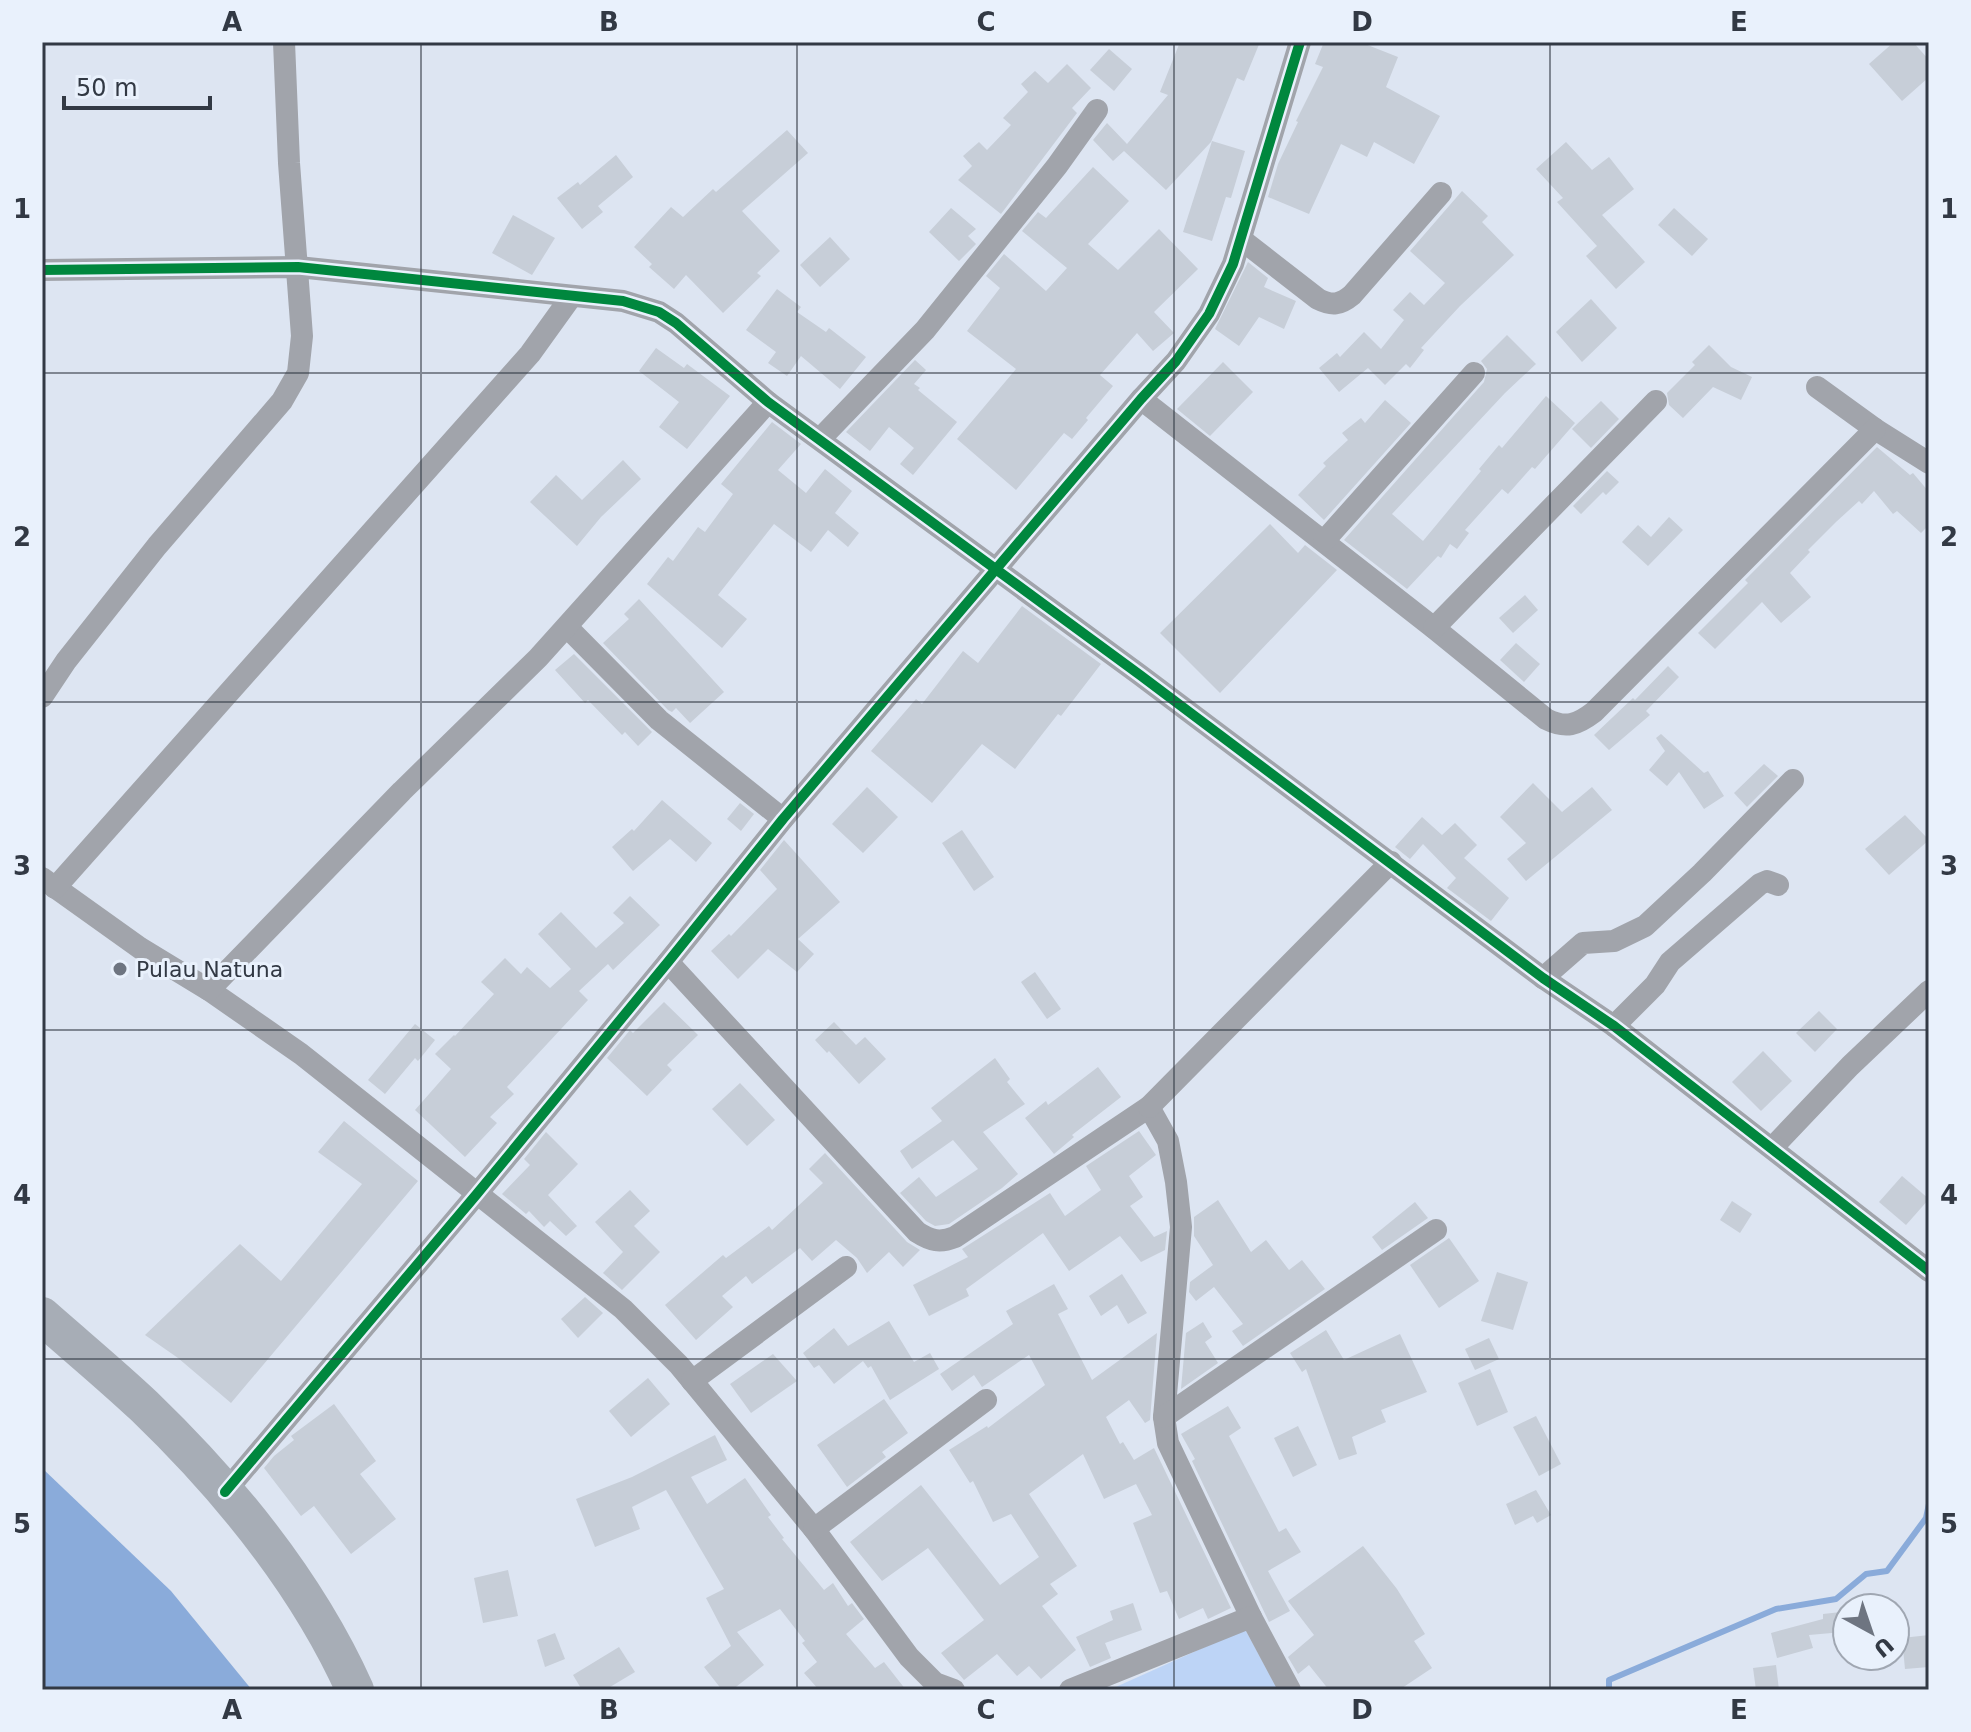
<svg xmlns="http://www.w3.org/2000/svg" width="1971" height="1732" viewBox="0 0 1971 1732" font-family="'DejaVu Sans',sans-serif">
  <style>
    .green { fill: #bdd4f6 }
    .water { fill: #8aabda }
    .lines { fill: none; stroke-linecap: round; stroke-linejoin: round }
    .stream { stroke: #8aabda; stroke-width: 6 }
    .building { fill: #c7ced8 }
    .street { stroke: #a1a4ab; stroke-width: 22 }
    .highway { stroke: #a7adb6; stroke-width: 38 }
    .cycleway-casing { stroke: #e9f1fc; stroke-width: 15 }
    .cycleway { stroke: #00873e; stroke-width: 10 }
    .grid { fill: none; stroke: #323944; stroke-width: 2; stroke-opacity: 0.55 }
    .poi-dot { fill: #6e7581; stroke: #e9f1fc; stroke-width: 3 }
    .labels { text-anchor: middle; stroke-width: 6; stroke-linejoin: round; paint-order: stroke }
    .poi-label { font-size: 22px; fill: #323944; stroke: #e9f1fc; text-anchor: start }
    .neatline { fill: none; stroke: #323944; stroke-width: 3 }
    .grid-label { font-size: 26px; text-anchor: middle; font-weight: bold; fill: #323944 }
  </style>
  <rect width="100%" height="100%" fill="#dde5f2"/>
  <!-- green -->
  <path class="green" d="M1245 1629 1278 1690H1109Z"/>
  <!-- water -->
  <path class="water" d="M42 1468 171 1591 252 1690H42Z"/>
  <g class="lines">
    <!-- stream -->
    <path class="stream" d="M1609 1690V1680L1776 1609 1836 1599 1866 1574 1887 1571 1926 1518 1929 1504"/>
  </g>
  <!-- building -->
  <g class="building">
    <path d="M1180 42H1260L1244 81 1237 78 1211 142 1166 190 1124 151 1113 161 1093 140 1107 123 1127 144 1168 95 1160 92Z"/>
    <path d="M1324 42H1360L1398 57 1386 87 1440 116 1414 164 1374 142 1367 157 1341 144 1309 214 1268 197 1278 164 1298 122 1296 121 1323 67 1315 64Z"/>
    <path d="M1894 42H1913L1929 60V77L1902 101 1869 64Z"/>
    <path d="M1109 49 1132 69 1114 91 1090 70Z"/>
    <path d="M1067 64 1091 88 1072 108 1077 113 1001 214 958 180 972 166 963 156 979 142 987 150 1011 125 1003 118 1028 92 1021 84 1035 71 1048 83Z"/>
    <path d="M787 130 808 153 742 211 780 251 757 273 761 276 723 313 686 275 674 289 649 267 652 264 634 247 671 207 683 217 713 189 716 192Z"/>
    <path d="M1212 141 1245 151 1231 198 1226 197 1212 241 1183 232Z"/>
    <path d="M1566 142 1592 170 1609 157 1634 189 1602 215 1645 262 1616 289 1586 256 1597 246 1557 202 1563 198 1536 169Z"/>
    <path d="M616 155 633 177 598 206 603 212 582 229 557 198 578 182 580 185Z"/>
    <path d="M1093 167 1129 201 1088 244 1118 270 1159 229 1198 269 1154 312 1174 333 1153 351 1137 333 1100 375 1113 386 1086 418 1088 420 1072 439 1064 433 1016 490 957 439 1016 369 967 331 1000 288 986 276 1004 254 1046 291 1067 268 1022 231 1038 212 1046 218Z"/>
    <path d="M1462 191 1488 216 1482 222 1514 255 1460 306 1421 348 1424 350 1410 368 1406 364 1385 385 1368 368 1339 392 1319 368 1337 353 1340 357 1364 332 1381 349 1404 320 1393 310 1410 292 1424 305 1445 283 1410 251Z"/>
    <path d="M951 208 976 229 968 236 976 244 959 261 929 232Z"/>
    <path d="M1674 208 1708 239 1692 256 1658 225Z"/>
    <path d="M513 215 555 238 532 275 492 253Z"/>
    <path d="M830 237 850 259 820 287 800 265Z"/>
    <path d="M1248 262 1268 278 1264 287 1296 301 1284 329 1259 317 1239 346 1215 329Z"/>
    <path d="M777 289 801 307 797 312 826 332 829 328 866 357 840 389 801 356 787 376 768 363 776 352 746 330Z"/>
    <path d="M1591 299 1617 328 1582 362 1556 332Z"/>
    <path d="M1507 335 1536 364 1505 393 1392 514 1423 541 1481 471 1479 469 1499 445 1502 448 1546 396 1575 423 1535 469 1532 467 1508 494 1502 489 1465 530 1469 533 1457 549 1450 544 1441 558 1438 556 1407 589 1344 540 1484 382 1487 369 1481 361Z"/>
    <path d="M1709 345 1731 367 1752 377 1741 400 1713 387 1683 418 1669 405 1667 393 1695 365 1692 362Z"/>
    <path d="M656 348 684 368 687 364 730 396 687 449 659 427 679 402 639 371Z"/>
    <path d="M915 360 926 370 914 384 920 388 918 390 957 422 913 475 900 464 914 448 889 427 870 451 846 432Z"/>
    <path d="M1223 362 1253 392 1210 436 1177 409Z"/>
    <path d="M1385 400 1411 423 1324 520 1298 495 1326 466 1323 463 1348 440 1342 433 1361 418 1365 423Z"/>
    <path d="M1601 401 1619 419 1591 448 1572 429Z"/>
    <path d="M772 422 801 444 778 470 806 493 825 469 852 491 835 513 859 533 848 547 828 530 811 552 774 524 718 595 747 619 722 648 647 584 668 557 673 561 698 527 705 532 733 494 721 484Z"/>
    <path d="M1877 447 1910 475 1913 473 1929 492V525L1921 533 1897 511 1893 514 1874 491 1862 504 1859 501 1836 522 1808 550 1810 552 1790 573 1811 597 1781 623 1762 602 1715 649 1698 633 1748 583 1745 580Z"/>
    <path d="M623 460 641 479 601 517 577 546 530 502 556 475 582 500Z"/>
    <path d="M1607 471 1619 482 1606 495 1603 492 1581 514 1573 506Z"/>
    <path d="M1669 517 1683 530 1648 566 1622 542 1638 525 1651 537Z"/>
    <path d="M1270 524 1298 553 1305 545 1337 570 1220 693 1160 633Z"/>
    <path d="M1525 595 1538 610 1513 633 1499 618Z"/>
    <path d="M639 599 724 692 690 723 676 708 672 712 668 710 603 643 629 619 624 614Z"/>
    <path d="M1022 606 1101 664 1061 716 1058 714 1015 769 982 744 932 803 871 751 916 699 922 704 963 651 978 663Z"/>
    <path d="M1516 643 1540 664 1524 682 1500 660Z"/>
    <path d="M574 654 652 732 638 746 625 732 622 735 588 700 585 703 555 670Z"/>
    <path d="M1668 666 1679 677 1646 711 1650 715 1609 750 1594 735 1633 698 1635 700Z"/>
    <path d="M1661 734 1704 773 1708 771 1724 796 1704 809 1679 772 1667 786 1649 770 1665 751 1656 738Z"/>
    <path d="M1764 764 1778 776 1747 807 1734 793Z"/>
    <path d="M1533 783 1562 812 1592 787 1612 810 1526 881 1507 859 1526 843 1500 817Z"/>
    <path d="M867 787 898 817 863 853 832 824Z"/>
    <path d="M662 800 712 843 696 862 670 839 633 871 612 847 632 829 634 831Z"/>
    <path d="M740 803 754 814 741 831 727 819Z"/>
    <path d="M1905 815 1929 840 1889 875 1865 849Z"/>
    <path d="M1422 817 1442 835 1455 823 1477 845 1464 858 1509 898 1491 921 1447 888 1456 878 1423 844 1410 859 1395 847Z"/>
    <path d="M962 830 994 877 974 891 942 843Z"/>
    <path d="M784 840 840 902 798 939 814 954 797 972 768 949 738 979 711 951 729 934 731 936 777 889 760 870Z"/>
    <path d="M630 896 660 925 613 970 608 964 579 991 588 1000 507 1087 514 1094 490 1117 497 1123 465 1157 415 1110 451 1069 435 1054 454 1035 455 1036 494 994 481 982 505 958 521 974 527 967 550 988 571 969 538 934 561 912 596 948 624 923 613 913Z"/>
    <path d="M1035 972 1061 1009 1047 1019 1021 982Z"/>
    <path d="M664 1002 698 1035 667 1065 672 1070 647 1096 607 1058 630 1030 633 1033Z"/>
    <path d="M1819 1011 1837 1029 1815 1052 1796 1033Z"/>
    <path d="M834 1022 856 1045 865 1037 886 1059 859 1084 829 1051 827 1053 815 1040Z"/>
    <path d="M415 1024 435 1040 418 1061 415 1058 385 1094 368 1080Z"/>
    <path d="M1763 1051 1792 1081 1761 1111 1732 1082Z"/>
    <path d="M995 1058 1010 1079 1007 1082 1025 1104 983 1132 1018 1174 1002 1188 949 1224 935 1226 926 1221 900 1193 919 1177 936 1197 978 1169 953 1140 912 1169 900 1151 942 1121 931 1108Z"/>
    <path d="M1098 1067 1121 1097 1072 1135 1074 1137 1054 1154 1025 1118 1046 1101 1048 1105Z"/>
    <path d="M740 1083 775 1120 747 1146 712 1109Z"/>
    <path d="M344 1121 418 1181 231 1403 178 1358 145 1335 240 1244 281 1281 362 1184 318 1152Z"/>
    <path d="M1139 1131 1156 1155 1129 1176 1143 1197 1130 1206 1154 1237 1167 1231 1165 1250 1141 1262 1120 1236 1069 1271 1043 1233 966 1289 969 1296 929 1316 913 1285 968 1257 962 1249 1050 1193 1065 1216 1101 1190 1086 1166Z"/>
    <path d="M546 1132 578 1164 548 1195 577 1226 566 1236 550 1221 544 1227 529 1211 526 1214 502 1194 530 1165 524 1159Z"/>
    <path d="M825 1153 907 1242 920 1250 903 1267 889 1252 867 1273 857 1258 836 1240 812 1261 800 1248 752 1284 746 1276 722 1296 733 1307 696 1340 665 1305 723 1255 726 1258 769 1226 772 1230 823 1183 809 1169Z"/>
    <path d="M1902 1176 1929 1199 1906 1225 1879 1202Z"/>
    <path d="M630 1190 650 1211 634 1226 660 1252 622 1290 603 1273 623 1252 595 1222Z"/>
    <path d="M1218 1200 1251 1252 1266 1240 1289 1270 1302 1260 1325 1289 1243 1346 1232 1331 1243 1324 1214 1287 1196 1301 1189 1292 1190 1282 1213 1265 1194 1236V1217Z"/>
    <path d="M1732 1201 1752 1214 1740 1233 1720 1220Z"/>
    <path d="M1415 1202 1428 1218 1382 1250 1372 1237Z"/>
    <path d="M1449 1238 1479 1281 1439 1308 1410 1265Z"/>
    <path d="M1497 1272 1528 1282 1513 1330 1481 1321Z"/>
    <path d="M1122 1274 1147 1313 1128 1324 1117 1305 1101 1316 1089 1296Z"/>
    <path d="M1054 1284 1068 1309 1058 1314 1092 1380 1157 1333 1150 1420 1145 1423 1129 1400 1106 1417 1120 1444 1123 1442 1134 1460 1154 1448 1231 1608 1208 1619 1203 1608 1179 1619 1167 1591 1160 1593 1133 1523 1152 1515 1136 1484 1104 1499 1083 1454 1029 1494 1077 1566 1050 1584 1058 1594 1042 1606 1076 1650 1041 1679 1029 1666 1017 1676 997 1654 964 1680 941 1653 984 1620 928 1548 882 1581 850 1542 921 1485 1000 1585 1039 1557 1011 1514 993 1522 973 1481 970 1483 949 1450 987 1426 988 1428 1045 1385 1029 1355 982 1387 974 1375 952 1391 940 1374 1013 1324 1006 1311Z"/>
    <path d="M585 1297 603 1313 578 1338 561 1319Z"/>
    <path d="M889 1321 914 1362 930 1353 939 1369 890 1400 871 1366 868 1368 863 1361 834 1384 819 1365 814 1368 803 1353 834 1328 848 1346Z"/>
    <path d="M1203 1322 1212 1337 1205 1342 1218 1363 1181 1389 1186 1333Z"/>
    <path d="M1326 1330 1344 1360 1400 1334 1427 1392 1381 1410 1386 1422 1352 1437 1357 1454 1339 1460 1306 1369 1302 1372 1290 1353Z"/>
    <path d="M1489 1338 1499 1359 1475 1370 1465 1349Z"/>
    <path d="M773 1354 797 1381 751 1413 730 1384Z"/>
    <path d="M1490 1369 1508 1412 1477 1426 1458 1383Z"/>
    <path d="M648 1378 670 1404 631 1437 609 1411Z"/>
    <path d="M884 1399 908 1433 882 1452 886 1457 847 1487 817 1445Z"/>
    <path d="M334 1404 376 1461 360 1474 396 1519 351 1554 314 1506 301 1516 264 1468 274 1456 294 1440 291 1436Z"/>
    <path d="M1228 1406 1241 1428 1229 1436 1279 1532 1286 1528 1301 1552 1268 1571 1290 1611 1269 1622 1192 1461 1195 1459 1181 1434Z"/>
    <path d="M1536 1416 1561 1464 1539 1476 1513 1427Z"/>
    <path d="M1298 1426 1317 1465 1293 1477 1274 1438Z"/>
    <path d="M715 1435 727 1460 691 1477 707 1504 745 1478 771 1515 768 1517 784 1538 782 1539 824 1590 833 1583 848 1606 852 1603 864 1619 846 1634 875 1668 884 1662 906 1690H819L804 1673 817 1662 802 1643 805 1641 780 1609 737 1632 764 1665 732 1690H722L704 1667 731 1646 706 1598 724 1589 666 1490 632 1507 640 1529 595 1547 576 1499 632 1477Z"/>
    <path d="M1536 1490 1551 1515 1537 1523 1533 1516 1515 1525 1506 1504Z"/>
    <path d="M1363 1546 1397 1589 1425 1634 1414 1641 1432 1668 1399 1690H1329L1309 1665 1298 1674 1288 1657 1314 1635 1288 1601Z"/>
    <path d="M508 1570 518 1616 483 1623 474 1578Z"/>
    <path d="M1133 1603 1142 1630 1105 1643 1111 1658 1090 1667 1076 1637 1113 1620 1110 1611Z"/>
    <path d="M1841 1612 1843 1632 1809 1635 1813 1648 1777 1658 1771 1633 1823 1619V1614Z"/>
    <path d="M555 1633 565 1659 545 1667 537 1640Z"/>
    <path d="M1929 1635V1667L1905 1669 1902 1638Z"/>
    <path d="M619 1647 635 1672 605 1690H582L573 1675Z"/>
    <path d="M1776 1665 1779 1690H1756L1753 1668Z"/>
  </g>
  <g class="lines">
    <!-- street -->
    <g class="street">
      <path d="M1242 240 1318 299C1332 306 1340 305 1352 295L1441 193"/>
      <path d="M42 270 298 267 623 301 659 312 676 323 768 402 1140 675 1543 978 1614 1026 1929 1271"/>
      <path d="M1817 387 1875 429 1929 463"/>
      <path d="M1141 399 1434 628 1546 719C1566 729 1577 725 1594 712L1875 429"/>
      <path d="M820 439 925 330 1057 166 1097 110"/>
      <path d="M1324 541 1474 373"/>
      <path d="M567 627 659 720 783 819"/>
      <path d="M1434 628 1656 401"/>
      <path d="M42 697 66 661 157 546 282 401 298 373 302 336 289 163 284 42"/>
      <path d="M42 878 140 948 209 990 301 1054 623 1309 679 1365 814 1529 909 1657 935 1683 954 1690"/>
      <path d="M55 888 530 354 571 297"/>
      <path d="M668 962 917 1232C931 1241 940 1243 955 1237L1149 1107 1168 1141 1176 1182 1181 1227 1164 1417 1168 1443 1251 1617"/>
      <path d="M1543 978 1583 943 1614 941 1645 926 1702 873 1793 780"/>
      <path d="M209 990 402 791 538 658 768 402"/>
      <path d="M1614 1026 1655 985 1670 962 1760 884 1767 881 1778 885"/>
      <path d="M1149 1107 1391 862"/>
      <path d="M1773 1147 1850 1066 1929 991"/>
      <path d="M692 1381 846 1267"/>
      <path d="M1164 1417 1436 1230"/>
      <path d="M225 1492 476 1195 668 962 783 819 1141 399 1176 361 1209 314 1233 264 1300 42"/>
      <path d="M814 1529 986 1400"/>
      <path d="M1070 1690 1251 1617 1290 1690"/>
    </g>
    <!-- highway -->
    <path class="highway" d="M42 1316C76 1346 111 1375 144 1406 228 1487 307 1583 355 1690"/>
    <defs>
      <g id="cycleway">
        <path d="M42 270 298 267 623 301 659 312 676 323 768 402 1140 675 1543 978 1614 1026 1929 1271"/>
        <path d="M225 1492 476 1195 668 962 783 819 1141 399 1176 361 1209 314 1233 264 1300 42"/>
      </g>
    </defs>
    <!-- cycleway casing -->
    <use href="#cycleway" class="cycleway-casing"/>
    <!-- cycleway -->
    <use href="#cycleway" class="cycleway"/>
  </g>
  <!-- grid -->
  <path class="grid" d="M421 42V1690M797 42V1690M1174 42V1690M1550 42V1690M42 373H1929M42 702H1929M42 1030H1929M42 1359H1929"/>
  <!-- markers -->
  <circle class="poi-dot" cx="120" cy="969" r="8"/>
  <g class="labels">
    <!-- poi labels -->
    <g class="poi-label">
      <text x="136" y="977">Pulau Natuna</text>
    </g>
  </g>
  <!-- border -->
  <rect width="1971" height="1732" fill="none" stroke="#e9f1fc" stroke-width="88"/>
  <!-- north arrow -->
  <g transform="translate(1871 1632) rotate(140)"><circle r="38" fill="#e9f1fc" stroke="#a0a7b2" stroke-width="2"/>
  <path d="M0-6L14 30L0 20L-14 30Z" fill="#6e7581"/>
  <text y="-12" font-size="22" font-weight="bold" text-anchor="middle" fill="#323944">U</text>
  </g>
  <!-- scale -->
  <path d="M64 96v12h146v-12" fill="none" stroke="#323944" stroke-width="4"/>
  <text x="76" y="96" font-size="24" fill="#323944" stroke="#e9f1fc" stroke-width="6" paint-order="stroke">50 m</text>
  <rect x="44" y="44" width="1883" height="1644" class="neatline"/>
  <g class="grid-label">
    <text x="232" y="31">A</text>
    <text x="609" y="31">B</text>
    <text x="986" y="31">C</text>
    <text x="1362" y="31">D</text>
    <text x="1739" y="31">E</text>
    <text x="22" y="218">1</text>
    <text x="1949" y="218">1</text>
    <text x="22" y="546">2</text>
    <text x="1949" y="546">2</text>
    <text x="22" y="875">3</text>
    <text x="1949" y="875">3</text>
    <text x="22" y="1204">4</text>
    <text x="1949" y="1204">4</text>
    <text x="22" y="1533">5</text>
    <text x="1949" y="1533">5</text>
    <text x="232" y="1719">A</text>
    <text x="609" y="1719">B</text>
    <text x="986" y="1719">C</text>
    <text x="1362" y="1719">D</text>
    <text x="1739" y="1719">E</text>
  </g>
</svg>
